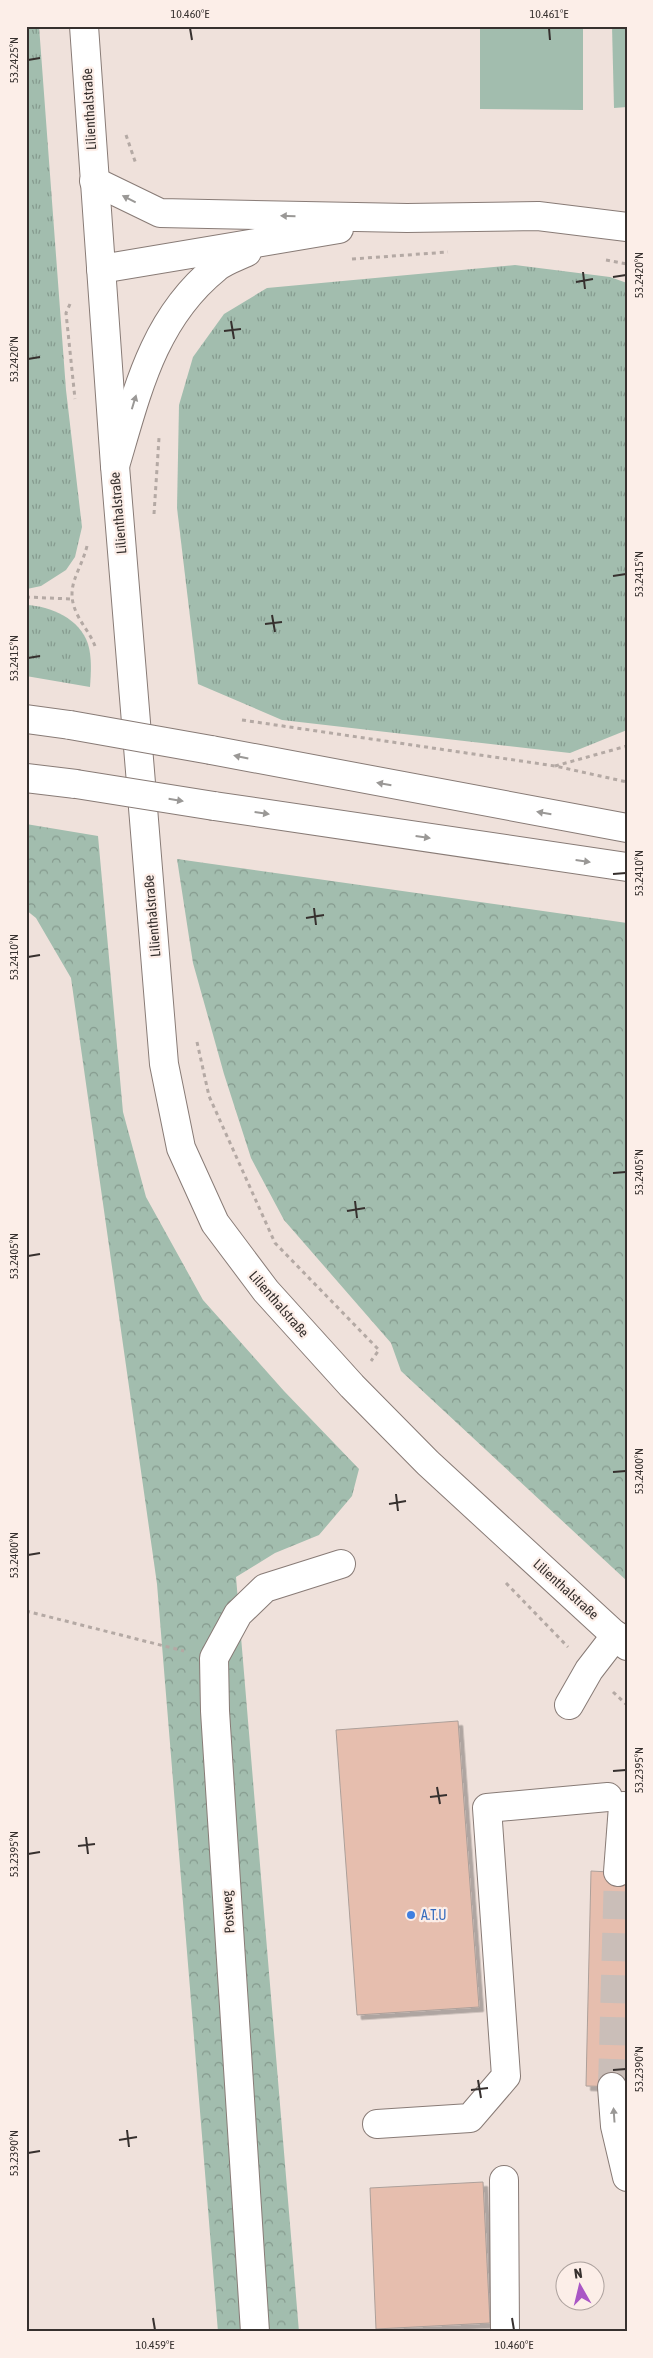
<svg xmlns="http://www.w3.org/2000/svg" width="653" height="2358" viewBox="0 0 653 2358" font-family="'Asap Condensed',sans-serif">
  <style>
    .grass { fill: url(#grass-tufts) }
    .forest { fill: url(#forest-crowns) }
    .park { fill: #a2bdae }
    .building { fill: #e6beae; stroke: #ada09a; filter: url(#shadow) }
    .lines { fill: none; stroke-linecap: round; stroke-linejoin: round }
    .minor-tunnel { stroke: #cabeb8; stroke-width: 28; stroke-dasharray: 28 14; stroke-linecap: butt }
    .minor-casing { stroke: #887b76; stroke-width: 30 }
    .major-casing { stroke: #887b76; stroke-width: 30 }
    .highway-casing { stroke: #887b76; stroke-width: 30 }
    .path { stroke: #b4a9a4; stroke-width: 3; stroke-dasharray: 4 4; stroke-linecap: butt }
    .minor { stroke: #fff; stroke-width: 28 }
    .major { stroke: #fff; stroke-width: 28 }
    .highway { stroke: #fff; stroke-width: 28 }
    .major-bridge-casing { stroke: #887b76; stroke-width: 30; stroke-linecap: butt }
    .highway-bridge-casing { stroke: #887b76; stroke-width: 30; stroke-linecap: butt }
    .major-bridge { stroke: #fff; stroke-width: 28 }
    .highway-bridge { stroke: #fff; stroke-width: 28 }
    .oneway { fill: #9a9896 }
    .ticks { fill: none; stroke: #36302e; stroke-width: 2 }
    .shop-dot { fill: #3f7fe0; stroke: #fceee8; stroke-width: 2 }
    .labels { text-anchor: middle; stroke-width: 4.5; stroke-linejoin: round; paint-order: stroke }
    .street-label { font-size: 14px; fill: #36302e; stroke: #fceee8 }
    .shop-label { font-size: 14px; fill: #366cbe; stroke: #fceee8; text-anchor: start }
    .neatline { fill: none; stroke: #36302e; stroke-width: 2 }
    .ticks-label { font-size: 12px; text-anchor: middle; fill: #36302e }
  </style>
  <defs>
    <pattern id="grass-tufts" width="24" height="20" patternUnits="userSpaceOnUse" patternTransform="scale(1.25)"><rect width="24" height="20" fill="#a2bdae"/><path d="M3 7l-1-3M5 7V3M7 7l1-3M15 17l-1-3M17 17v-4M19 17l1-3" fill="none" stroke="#859a8e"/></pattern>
    <pattern id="forest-crowns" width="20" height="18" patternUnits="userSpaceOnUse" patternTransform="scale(1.25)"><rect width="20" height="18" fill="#a2bdae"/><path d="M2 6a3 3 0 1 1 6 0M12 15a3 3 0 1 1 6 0" fill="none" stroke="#859a8e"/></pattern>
    <filter id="shadow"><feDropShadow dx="4.5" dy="4.5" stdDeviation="0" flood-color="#0004"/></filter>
  </defs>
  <rect width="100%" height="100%" fill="#efe1db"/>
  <!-- grass -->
  <g class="grass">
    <path d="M26 26H39L66 390 82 527 75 557 66 570 41 586 27 589Z"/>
    <path d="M515 265 610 277 627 283V730L570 753 282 720 198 684 177 508 179 405 193 357 224 314 267 288Z"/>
    <path d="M26 605C51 606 80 619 88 644 92 657 91 673 90 687L26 676Z"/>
  </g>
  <!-- forest -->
  <g class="forest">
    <path d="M26 824 98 836 123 1112 146 1197 203 1300 284 1391 359 1469 352 1496 319 1535 275 1553 236 1577 299 2332H218L157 1584 71 978 36 918 26 910Z"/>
    <path d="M177 859 627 923V1581L401 1371 391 1343 284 1220 251 1158 224 1074 193 963Z"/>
  </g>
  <!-- park -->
  <g class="park">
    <path d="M480 26H583V110L480 109Z"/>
    <path d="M612 26H627V107L614 108Z"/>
  </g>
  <!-- building -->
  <g class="building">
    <path d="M458 1721 479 2007 357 2015 336 1730Z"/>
    <path d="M591 1871 627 1873V2087L586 2086Z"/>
    <path d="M483 2182 490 2323 376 2329 370 2188Z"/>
  </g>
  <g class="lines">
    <!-- minor-tunnel -->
    <path class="minor-tunnel" d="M612 2087 618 1872"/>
    <defs>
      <g id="minor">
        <path d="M84 26 115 466 164 1064 181 1148 215 1223 266 1291 352 1386 428 1463 627 1646"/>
        <path d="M569 1705 589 1670 616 1635"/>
        <path d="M618 1872 623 1806"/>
        <path d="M612 2087 615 2126 627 2177"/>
        <path d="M377 2124 470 2118 506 2076 487 1808 608 1797"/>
        <path d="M504 2180 505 2332"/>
        <path d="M255 2332 215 1711 214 1658 238 1614 265 1588 341 1564"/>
      </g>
      <g id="major">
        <path d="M94 181 160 213 407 218 538 216 627 227"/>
        <path d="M101 269 339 229"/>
        <path d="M115 466C137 392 153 319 216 268 224 261 237 257 247 252"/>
        <path d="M26 719 70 725"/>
        <path d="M211 750 627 828"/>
      </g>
      <g id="highway">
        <path d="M26 778 76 784"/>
        <path d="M214 806 627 867"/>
      </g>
    </defs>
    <!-- minor casing -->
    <use href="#minor" class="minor-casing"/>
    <!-- major casing -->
    <use href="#major" class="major-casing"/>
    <!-- highway casing -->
    <use href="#highway" class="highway-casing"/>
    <!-- path -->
    <g class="path">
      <path d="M126 135 136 164"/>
      <path d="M352 259 448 252"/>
      <path d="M606 260 627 264"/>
      <path d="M70 304 66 313 75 399"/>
      <path d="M154 514 159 438"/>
      <path d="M87 546C80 574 63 587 78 616 83 626 91 635 95 646"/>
      <path d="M26 597 71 599"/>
      <path d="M242 720 555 766 627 782"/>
      <path d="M555 766 627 746"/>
      <path d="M197 1042 209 1096 275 1243 379 1350 371 1361"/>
      <path d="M506 1583 568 1647"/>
      <path d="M26 1611 184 1651"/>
      <path d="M613 1692 627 1705"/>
    </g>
    <!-- minor -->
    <use href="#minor" class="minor"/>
    <!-- major -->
    <use href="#major" class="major"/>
    <!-- highway -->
    <use href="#highway" class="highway"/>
    <defs>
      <path id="major-bridge" d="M70 725 211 750"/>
      <path id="highway-bridge" d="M76 784 214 806"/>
    </defs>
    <!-- major-bridge casing -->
    <use href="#major-bridge" class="major-bridge-casing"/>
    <!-- highway-bridge casing -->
    <use href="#highway-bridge" class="highway-bridge-casing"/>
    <!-- major-bridge -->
    <use href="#major-bridge" class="major-bridge"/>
    <!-- highway-bridge -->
    <use href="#highway-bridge" class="highway-bridge"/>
  </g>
  <!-- one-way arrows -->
  <defs><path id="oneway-solid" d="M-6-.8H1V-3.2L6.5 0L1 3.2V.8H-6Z" transform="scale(1.25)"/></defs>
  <g class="oneway">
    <use href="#oneway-solid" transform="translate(129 199) rotate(-153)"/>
    <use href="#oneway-solid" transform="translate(288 216) rotate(-179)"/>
    <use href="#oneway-solid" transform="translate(134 402) rotate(-73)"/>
    <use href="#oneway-solid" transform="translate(241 757) rotate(-168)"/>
    <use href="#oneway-solid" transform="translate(384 784) rotate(-170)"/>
    <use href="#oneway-solid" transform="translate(176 800) rotate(9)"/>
    <use href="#oneway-solid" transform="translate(262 813) rotate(8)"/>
    <use href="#oneway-solid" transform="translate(544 813) rotate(-170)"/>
    <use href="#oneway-solid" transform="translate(423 837) rotate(8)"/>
    <use href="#oneway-solid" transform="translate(583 861) rotate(8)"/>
    <use href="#oneway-solid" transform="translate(614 2115) rotate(-94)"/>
  </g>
  <!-- ticks -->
  <path class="ticks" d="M190 28 192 40M549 28 550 40M28 60 40 58M583 272 585 289M613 277 626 275M576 282 593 279M231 321 234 339M224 331 241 329M28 359 40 357M613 576 626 574M272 615 275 632M265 624 282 622M28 658 40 656M613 874 626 873M314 908 316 925M306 918 324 915M28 957 40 955M613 1173 626 1172M355 1201 357 1218M347 1211 365 1208M28 1256 40 1254M613 1472 626 1471M396 1494 398 1511M389 1504 406 1501M28 1555 40 1553M613 1771 626 1770M437 1787 440 1804M430 1797 447 1795M86 1837 88 1854M78 1846 95 1844M28 1854 40 1852M613 2070 626 2069M478 2080 481 2098M471 2090 488 2088M127 2130 129 2147M119 2140 137 2137M28 2153 40 2151M153 2318 155 2330M512 2318 514 2330"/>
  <!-- markers -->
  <circle class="shop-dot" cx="411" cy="1915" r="5"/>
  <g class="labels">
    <!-- street labels -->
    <g class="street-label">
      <text transform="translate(89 109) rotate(-93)" y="5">Lilienthalstraße</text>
      <text transform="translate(118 513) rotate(-95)" y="5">Lilienthalstraße</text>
      <text transform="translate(152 916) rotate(-95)" y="5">Lilienthalstraße</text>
      <text transform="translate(279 1304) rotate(49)" y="5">Lilienthalstraße</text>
      <text transform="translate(566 1589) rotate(42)" y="5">Lilienthalstraße</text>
      <text transform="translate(228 1912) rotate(-94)" y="5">Postweg</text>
    </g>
    <!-- shop labels -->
    <g class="shop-label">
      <text x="421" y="1920">A.T.U</text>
    </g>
  </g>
  <!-- border -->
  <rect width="653" height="2358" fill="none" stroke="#fceee8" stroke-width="55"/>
  <!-- north arrow -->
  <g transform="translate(580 2286) rotate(352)"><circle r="24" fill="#fceee8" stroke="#ada29e"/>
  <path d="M0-4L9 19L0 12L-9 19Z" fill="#a956c5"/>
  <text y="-8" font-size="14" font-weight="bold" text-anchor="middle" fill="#36302e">N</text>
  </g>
  <rect x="28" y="28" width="598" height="2302" class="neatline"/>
  <g class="ticks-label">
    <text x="190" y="18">10.460°E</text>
    <text x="549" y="18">10.461°E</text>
    <text transform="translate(14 60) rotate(-90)" y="4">53.2425°N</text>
    <text transform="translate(639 275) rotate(-90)" y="4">53.2420°N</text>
    <text transform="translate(14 359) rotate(-90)" y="4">53.2420°N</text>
    <text transform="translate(639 574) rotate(-90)" y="4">53.2415°N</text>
    <text transform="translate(14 658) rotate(-90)" y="4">53.2415°N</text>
    <text transform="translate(639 873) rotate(-90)" y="4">53.2410°N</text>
    <text transform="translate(14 957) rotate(-90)" y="4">53.2410°N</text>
    <text transform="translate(639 1172) rotate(-90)" y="4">53.2405°N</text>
    <text transform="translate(14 1256) rotate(-90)" y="4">53.2405°N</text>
    <text transform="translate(639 1471) rotate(-90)" y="4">53.2400°N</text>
    <text transform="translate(14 1555) rotate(-90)" y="4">53.2400°N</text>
    <text transform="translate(639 1770) rotate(-90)" y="4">53.2395°N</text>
    <text transform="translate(14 1854) rotate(-90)" y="4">53.2395°N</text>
    <text transform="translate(639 2069) rotate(-90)" y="4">53.2390°N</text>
    <text transform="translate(14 2153) rotate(-90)" y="4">53.2390°N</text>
    <text x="155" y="2349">10.459°E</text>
    <text x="514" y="2349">10.460°E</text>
  </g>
</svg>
